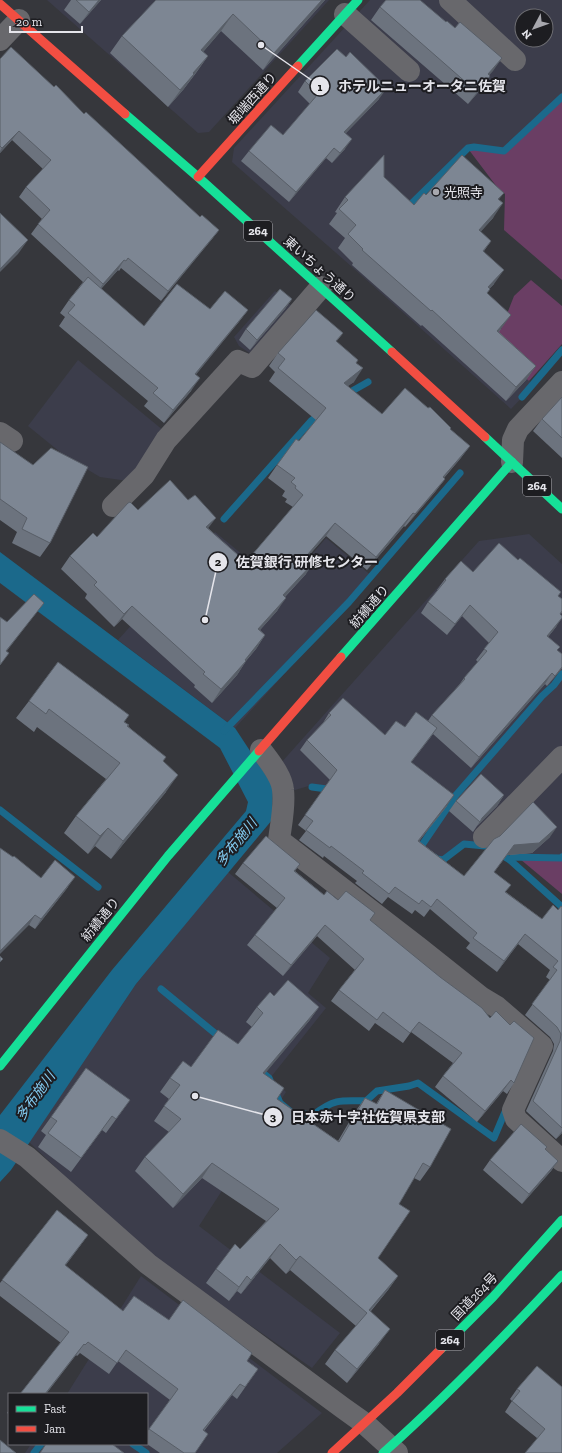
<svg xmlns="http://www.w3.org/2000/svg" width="562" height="1453" viewBox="0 0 562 1453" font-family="'Zilla Slab','Noto Sans JP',serif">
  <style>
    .built { fill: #3c3d4b; fill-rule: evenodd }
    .green { fill: #6a3e64 }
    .water { fill: #1b698b }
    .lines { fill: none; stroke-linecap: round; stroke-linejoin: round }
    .stream { stroke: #1b698b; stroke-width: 7 }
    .street { stroke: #68686c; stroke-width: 22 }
    .fast { stroke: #16e098; stroke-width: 9 }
    .jam { stroke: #f24e42; stroke-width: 9 }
    .wall { fill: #6c737e }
    .shaded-wall { fill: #585e67 }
    .building { fill: #7d8693; stroke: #585e67 }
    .poi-dot { fill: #a8a8ae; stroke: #1d1d21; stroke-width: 1.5 }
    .labels { text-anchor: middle; stroke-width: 4; stroke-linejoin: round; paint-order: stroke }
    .shield { fill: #1d1d21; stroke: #a9a9ae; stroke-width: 1 }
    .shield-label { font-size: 12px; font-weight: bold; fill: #e5e5eb }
    .street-label { font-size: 13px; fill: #e5e5eb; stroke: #1d1d21 }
    .poi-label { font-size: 13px; fill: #e5e5eb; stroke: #1d1d21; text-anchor: start }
    .water-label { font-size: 14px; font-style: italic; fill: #83cbf1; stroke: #1d1d21 }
    .leader { fill: none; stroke: #e5e5eb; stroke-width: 1.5 }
    .callout-dot { fill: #e5e5eb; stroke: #1d1d21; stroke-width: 1.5 }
    .mark-label { font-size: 12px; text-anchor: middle; font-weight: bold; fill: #111 }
    .callout-label { font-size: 14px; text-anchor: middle; font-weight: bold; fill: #e5e5eb; stroke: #1d1d21; stroke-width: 4; stroke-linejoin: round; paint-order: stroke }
  </style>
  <rect width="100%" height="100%" fill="#36373c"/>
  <!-- built -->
  <g class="built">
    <path d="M47 0H329L209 132 198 133Z"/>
    <path d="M370 0H562V94L503 149 473 145 466 146 407 204 385 257 534 385 511 409 343 259 232 162 234 148ZM522 16H546V40H522Z"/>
    <path d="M275 291 293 307 251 354 239 346 234 337Z"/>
    <path d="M78 360 164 431 128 481 100 477 65 456 28 426Z"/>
    <path d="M215 532 283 588 326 538 373 577 235 728 118 640Z"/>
    <path d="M529 534 562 564V855L560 857 512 855 507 860 479 842H463L443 858H437L343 789 312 785 278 795 272 773 479 541Z"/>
    <path d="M228 872 330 958 308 993 326 1008 271 1077 286 1092 199 1226 340 1333 312 1368 143 1251 29 1142 136 984Z"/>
    <path d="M141 1276 322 1413 277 1453H25L31 1444H147V1394H67Z"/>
  </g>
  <!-- green -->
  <g class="green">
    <path d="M562 94V280L504 230 505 194 497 187 466 146 472 145 504 149Z"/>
    <path d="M531 280 562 306V344L529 381 487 345 501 329 514 296Z"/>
    <path d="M520 859 562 860V894Z"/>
  </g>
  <!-- water -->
  <path class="water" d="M0 552 235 728 273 786 272 820 136 984 11 1170 0 1182V1115L112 970 246 811 248 802 220 748 0 583Z"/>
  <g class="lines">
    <!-- stream -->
    <g class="stream">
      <path d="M406 209 468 148 474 147 504 151 562 97"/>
      <path d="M345 395 368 382"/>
      <path d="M522 397 562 350"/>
      <path d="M224 519 311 421 321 413"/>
      <path d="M224 731 349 602 460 473"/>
      <path d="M312 787 334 790"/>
      <path d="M0 810 98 887"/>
      <path d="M422 845 456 795 542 696 554 685 562 674"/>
      <path d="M498 853 510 860 562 907"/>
      <path d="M434 857 437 859 443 860 464 844 485 846"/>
      <path d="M510 860 513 857 561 858 562 857"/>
      <path d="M161 989 222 1039"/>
      <path d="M258 1069 269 1078 280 1103 292 1113 313 1115C334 1099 340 1100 366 1101L377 1091 409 1086 418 1083 494 1138 507 1107"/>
      <path d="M133 1444 146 1453"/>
      <path d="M34 1453 41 1444"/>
    </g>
    <!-- street -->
    <g class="street">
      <path d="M450 0 515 60"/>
      <path d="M345 14 409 71"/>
      <path d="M0 40 19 20"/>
      <path d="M0 433 12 441"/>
      <path d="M512 462 513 440 518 429 562 382"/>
      <path d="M113 506 144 475 166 440 238 361 252 367 321 287"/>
      <path d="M261 750C269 761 282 776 283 790 285 806 281 824 279 840L419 948 482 998 497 1007 542 1046 513 1110 516 1119 562 1161"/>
      <path d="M484 837 562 757"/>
      <path d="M0 1140 27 1157 148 1264 343 1408 364 1423 397 1453"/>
    </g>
    <!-- fast -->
    <g class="fast">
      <path d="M298 66 358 0"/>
      <path d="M125 114 198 177 392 352"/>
      <path d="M485 437 562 509"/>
      <path d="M341 657 512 462"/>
      <path d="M0 1066 168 856 259 751"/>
      <path d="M441 1349 493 1297 562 1220"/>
      <path d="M383 1453C446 1397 504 1337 562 1275"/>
    </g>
    <!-- jam -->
    <g class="jam">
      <path d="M0 4 125 114"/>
      <path d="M198 177 298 66"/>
      <path d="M392 352 485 437"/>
      <path d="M259 751 341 657"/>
      <path d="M332 1453 397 1393 441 1349"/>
    </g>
  </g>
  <!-- wall -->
  <g class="wall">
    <path d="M71 0H101L80 24 64 10Z"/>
    <path d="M156 0H325L263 70 221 31 203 52 208 56 196 73 183 90 168 107 110 53 122 36Z"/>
    <path d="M380 7 446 22 502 58 489 75 490 76 481 89 468 104 371 20Z"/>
    <path d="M0 59 54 87 200 217 219 230 212 239 161 301 121 268 119 271 118 270 101 289 144 326 210 309 248 310 238 323 196 374 191 391 164 423 144 406 148 401 59 326 65 317 60 313 69 300 83 282 31 234 42 219 19 197 26 187 43 169 12 140 0 153Z"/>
    <path d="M305 81 379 99 346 133 345 149 332 163 326 158 289 202 241 161 249 151 283 135 310 104 298 92Z"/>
    <path d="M384 177 414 205 426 195 504 193 499 199 493 218 480 232 491 241 484 251 494 284 490 288V289L487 293 501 329 499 332 536 366 526 380 506 401 422 325 421 326 352 265 353 263 338 248 345 238 329 224 337 213 335 212 345 197Z"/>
    <path d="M292 299 285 309 250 350 239 340 246 329Z"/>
    <path d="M343 333 336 342 356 363 354 382 347 386 382 414 450 429 470 446 460 459 444 478 445 479 435 492 405 527 404 526 367 570 326 536 309 555 306 574 285 597 277 611 260 630 265 635 256 649 246 661 237 675 212 703 194 687 195 685 122 619 114 627 85 598 87 594 61 569 70 556 97 537 138 510 208 528 246 562 293 507 285 502 287 499 282 496 285 491 268 478 277 465 299 441 316 420 269 381 275 372 269 366 278 353Z"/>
    <path d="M562 397V458L533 431 542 419Z"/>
    <path d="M0 442 50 543 40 557 12 543 17 532 0 520Z"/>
    <path d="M473 572 558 596 562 599V612L561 614 556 627 548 637 560 647 557 650 562 668 547 686 545 684 471 768 433 734 411 762 447 806 419 841 464 876 494 839 550 837 532 853 507 855 494 872 506 892 542 919 562 907V1133L556 1139 526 1111 553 1051 554 1044 550 1037 525 1015 550 980 546 977 550 970 518 944 497 972 466 948 470 943 430 909 424 917 415 910 412 914 388 897 382 904 355 883 357 881 324 856 323 858 299 840 306 831 298 825 330 780 300 750 307 740 323 723 329 713 385 735 405 727 428 721 432 715 459 685 464 678 478 662 476 660 489 643 462 616 447 635 421 613 428 602 438 591 437 590 445 579Z"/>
    <path d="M29 701 125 722 128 726 163 762 166 792 111 859 95 846 88 854 64 833 76 816 106 779 37 727 34 732 16 718Z"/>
    <path d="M504 795 497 806 477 826 473 832 449 811 456 801Z"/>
    <path d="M243 863 300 864 295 871 324 895 338 900 370 920 514 1083 507 1094 503 1091 477 1122 435 1087 443 1076 453 1063 411 1032 403 1043 375 1023 369 1031 331 1001 339 990 355 970 317 936 283 976 247 945 255 935 277 908 235 874Z"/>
    <path d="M41 878 68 887 35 929 29 925Z"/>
    <path d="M274 996 319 1007 309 1021 264 1074 277 1099 338 1141 355 1112 365 1098 376 1104 385 1090 430 1167 420 1181 414 1178 399 1204 378 1258 398 1276 388 1290 371 1311 379 1344 347 1383 325 1364 335 1350 356 1326 290 1270 286 1274 270 1258 241 1294 237 1291 229 1301 206 1283 216 1269 240 1249 266 1221 202 1178 173 1208 135 1171 145 1157 169 1132 154 1121 169 1099 160 1092 170 1078 191 1067 238 1044 252 1027 246 1022 257 1007Z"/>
    <path d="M130 1100 106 1133 102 1130 71 1172 38 1147 46 1135 41 1131 51 1117Z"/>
    <path d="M547 1147 545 1149 558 1161 551 1171 522 1204 483 1170 490 1160Z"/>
    <path d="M57 1210 88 1235 65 1266 123 1311 169 1320 252 1353 247 1361 258 1369 237 1399 232 1395 204 1431 195 1453H160L147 1444V1432L170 1400 118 1361 109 1374 80 1353 77 1356 76 1355 46 1394H20L61 1343 0 1296V1283Z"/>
    <path d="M537 1366 562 1453 537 1438 505 1412 512 1401 510 1399 517 1389Z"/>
    <path d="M9 1410V1414L7 1413Z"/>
  </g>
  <!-- shaded-wall -->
  <g class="shaded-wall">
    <path d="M99 0H101L80 24 89 12Z"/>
    <path d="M322 0H325L263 70 274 53Z"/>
    <path d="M233 14 221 31 190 67 201 50Z"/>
    <path d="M208 56 183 90 168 107 193 73Z"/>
    <path d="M502 58 493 71 479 87 488 74Z"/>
    <path d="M490 76 481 89 468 104 477 92Z"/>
    <path d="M387 88 379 99 337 142 344 132Z"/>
    <path d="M19 131 12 140 0 153V151L2 148Z"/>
    <path d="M352 139 345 149 332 163 340 153Z"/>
    <path d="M334 148 326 158 289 202 296 192Z"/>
    <path d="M503 203 493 218 469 245 479 230Z"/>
    <path d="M219 230 212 239 161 301 168 291Z"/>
    <path d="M28 240 18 254 0 272V269Z"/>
    <path d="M124 260 118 270 96 294 103 284Z"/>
    <path d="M504 270 494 284 478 301 488 287Z"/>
    <path d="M292 299 285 309 250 350 257 340Z"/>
    <path d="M248 310 238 323 186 387 195 374Z"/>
    <path d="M511 315 501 329 487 345 497 331Z"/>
    <path d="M536 366 526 380 506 401 516 387Z"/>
    <path d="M363 368 354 382 334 396 344 383Z"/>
    <path d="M200 378 191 391 164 423 173 410Z"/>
    <path d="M470 446 460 459 433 490 443 477Z"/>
    <path d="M445 479 435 492 405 527 415 514Z"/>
    <path d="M413 513 404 526 367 570 376 557Z"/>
    <path d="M216 518 206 531V527Z"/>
    <path d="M335 523 326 536 299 567 308 554Z"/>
    <path d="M315 561 306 574 274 608 283 595Z"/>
    <path d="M286 598 277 611 249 642 258 629Z"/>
    <path d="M44 603 36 613 0 660 6 651Z"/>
    <path d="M470 605 462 616 447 635 455 624Z"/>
    <path d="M132 606 122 619 114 627 124 614Z"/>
    <path d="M562 618 556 627 540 647 547 636Z"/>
    <path d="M265 635 256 649 235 673 245 660Z"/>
    <path d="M246 661 237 675 212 703 221 689Z"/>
    <path d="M562 667V668L561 670 547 686Z"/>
    <path d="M552 673 545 684 471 768 479 757Z"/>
    <path d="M437 728 430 738 404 772 411 762Z"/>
    <path d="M178 775 166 792 111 859 123 841Z"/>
    <path d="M454 795 447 806 411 851 418 841Z"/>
    <path d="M504 795 497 806 477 826 482 818Z"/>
    <path d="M557 827 550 837 532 853 507 855 487 882 514 845Z"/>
    <path d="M108 828 95 846 88 854 100 836Z"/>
    <path d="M75 877 68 887 35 929 41 919Z"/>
    <path d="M35 915 29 925 0 954V951Z"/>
    <path d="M325 925 317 936 283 976 291 965Z"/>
    <path d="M525 934 518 944 497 972 504 961Z"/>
    <path d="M319 1007 309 1021 253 1088 263 1073Z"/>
    <path d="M511 1080 503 1091 477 1122 485 1111Z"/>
    <path d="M562 1131V1133L556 1139Z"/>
    <path d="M558 1161 551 1171 522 1204 529 1194Z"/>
    <path d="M212 1163 202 1178 173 1208 183 1194Z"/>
    <path d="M88 1235 80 1246 57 1277 65 1265Z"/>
    <path d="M280 1244 270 1258 241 1294 251 1280Z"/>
    <path d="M300 1256 290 1270 286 1274 296 1260Z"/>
    <path d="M247 1276 237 1291 229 1301 239 1287Z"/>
    <path d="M398 1276 388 1290 359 1324 369 1310Z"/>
    <path d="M390 1329 379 1344 347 1383 357 1369Z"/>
    <path d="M84 1344 76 1355 46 1394H45Z"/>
    <path d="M240 1384 232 1395 195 1441 203 1430Z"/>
  </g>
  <!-- building -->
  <g class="building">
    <path d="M76 0H99L89 12Z"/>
    <path d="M156 0H322L274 53 233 14 201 50 208 56 193 73 194 74 180 90 122 36Z"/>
    <path d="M386 0H420L446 22 447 21 455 28 460 22 502 58 488 74 490 76 477 92 380 7Z"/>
    <path d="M11 47 54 87 56 85 84 114 86 112 200 217 202 215 219 230 168 291 128 258 126 261 124 260 103 284 38 224 50 210 26 187 51 160 19 131 2 148 0 146V59Z"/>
    <path d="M337 49 346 57 350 52 387 88 344 132 352 139 340 153 334 148 296 192 249 151 271 125 283 135 318 94 305 81Z"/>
    <path d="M384 155V177L414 205 424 193 426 195 462 155 504 193 498 199 503 203 479 230 491 241 483 251 504 270 488 287 490 289 487 293 511 315 497 331 536 366 516 387 432 310 431 311 362 250 363 249 348 234 356 225 339 209 348 200 345 197Z"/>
    <path d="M0 213 28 240 0 269Z"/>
    <path d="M88 277 144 326 177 284 210 309 225 291 248 310 195 374 200 378 173 410 153 393 158 388 68 313 75 305 69 300Z"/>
    <path d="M280 289 292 299 257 340 246 329Z"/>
    <path d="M316 310 343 333 336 341 358 360 356 363 363 368 344 383 382 414 405 388 428 408 430 407 451 428 450 429 470 446 443 477 445 479 415 514 413 513 376 557 335 523 308 554 315 561 283 595 286 598 258 629 265 635 245 660 246 661 221 689 203 674 205 672 132 606 124 614 94 585 97 582 70 556 93 533 97 537 128 503 130 502 138 510 170 480 188 500 195 495 216 518 206 527 246 562 303 495 295 488 296 486 291 482 295 478 277 465 296 439 299 441 326 408 278 368 285 359 278 353Z"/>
    <path d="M562 397V438L542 419Z"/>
    <path d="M0 442 33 465 51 448 88 467 50 543 22 529 27 518 0 499Z"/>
    <path d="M499 543 518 560 520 558 561 592 558 596 562 599V611L560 614 562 616V618L547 636 560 647 557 650 562 654V667L555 676 552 673 479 757 432 715 465 679 464 678 487 651 484 649 498 632 470 605 455 624 428 602 446 580 445 579 461 561 473 572Z"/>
    <path d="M34 594 44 603 6 651 9 653 0 665V617L7 622Z"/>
    <path d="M58 662 129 715 124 722 129 725 127 726 166 757 163 761 178 775 123 841 108 828 100 836 76 816 120 763 49 709 46 714 29 701Z"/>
    <path d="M343 698 385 735 396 721 405 727 416 712 437 728 411 762 454 795 418 841 464 876 494 839 500 836 533 802 557 827 539 843 514 845 494 872 511 885 505 892 542 919 553 905 558 910 561 906 562 907V1128L533 1101 560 1041 561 1034 557 1027 532 1004 557 970 553 967 558 961 525 934 504 961 473 938 477 933 437 899 431 907 422 900 419 904 395 887 389 894 362 873 364 871 331 846 330 848 306 830 313 821 305 815 337 770 307 740 331 715 329 713Z"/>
    <path d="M481 774 504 795 482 818 480 822 456 801Z"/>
    <path d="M266 836 300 864 294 871 324 895 327 891 338 900 346 891 375 913 370 920 440 977 482 1008 490 1018 496 1011 510 1025 514 1021 534 1038 514 1083 511 1080 485 1111 443 1076 462 1053 419 1022 410 1033 383 1012 377 1020 339 990 364 959 325 925 291 965 255 935 285 898 243 863Z"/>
    <path d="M0 848 13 857 14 856 41 878 55 860 75 877 41 919 35 915 0 951Z"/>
    <path d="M0 956 3 959 0 962Z"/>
    <path d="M288 980 319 1007 263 1073 284 1088 277 1099 339 1142 365 1098 377 1104 385 1090 451 1129 430 1167 423 1163 399 1204 410 1211 378 1258 398 1276 369 1310 390 1329 357 1369 335 1350 367 1313 300 1256 296 1260 280 1244 251 1280 247 1276 239 1287 216 1269 235 1244 240 1249 279 1209 212 1163 183 1194 145 1157 181 1119 164 1106 180 1085 170 1078 183 1061 191 1067 218 1030 238 1044 263 1013 257 1007 270 992 274 996Z"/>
    <path d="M86 1068 130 1100 116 1119 112 1116 81 1158 48 1133 57 1121 51 1117Z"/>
    <path d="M521 1124 547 1147 545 1149 558 1161 529 1194 490 1160Z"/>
    <path d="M57 1210 88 1235 65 1265 123 1311 134 1296 169 1320 183 1300 252 1353 247 1361 258 1369 245 1387 240 1384 203 1430 208 1434 195 1453H184L149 1429 178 1389 126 1350 117 1363 88 1342 85 1345 84 1344 45 1394H20L69 1332 2 1280Z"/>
    <path d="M537 1366 562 1387V1453H525L545 1429 512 1401 520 1391 517 1389Z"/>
    <path d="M0 1440 16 1453H0Z"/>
    <path d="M46 1444H112L124 1453H40Z"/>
  </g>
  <!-- markers -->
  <circle class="poi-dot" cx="436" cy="192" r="4"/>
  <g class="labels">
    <!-- shield labels -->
    <g class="shield">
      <rect x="244" y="221" width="28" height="20" rx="3"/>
      <rect x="523" y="476" width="28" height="20" rx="3"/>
      <rect x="436" y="1330" width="28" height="20" rx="3"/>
    </g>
    <g class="shield-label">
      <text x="258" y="235">264</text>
      <text x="537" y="490">264</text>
      <text x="450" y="1344">264</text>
    </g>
    <!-- street labels -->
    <g class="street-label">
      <text transform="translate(252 98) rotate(-48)" y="5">堀端西通り</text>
      <text transform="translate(320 269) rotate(42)" y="5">東いちょう通り</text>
      <text transform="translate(369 606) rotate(-49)" y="5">紡績通り</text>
      <text transform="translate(100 919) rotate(-51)" y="5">紡績通り</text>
      <text transform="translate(474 1296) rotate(-46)" y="5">国道264号</text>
    </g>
    <!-- poi labels -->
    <g class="poi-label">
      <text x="444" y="197">光照寺</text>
    </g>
    <!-- water labels -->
    <g class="water-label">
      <text transform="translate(236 842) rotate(-51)" y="5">多布施川</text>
      <text transform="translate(35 1096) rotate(-54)" y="5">多布施川</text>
    </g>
  </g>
  <!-- callouts -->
  <path class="leader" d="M261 45L320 86M205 620L218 562M195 1096L273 1117"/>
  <g class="callout-dot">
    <circle cx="261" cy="45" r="4"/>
    <circle cx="205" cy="620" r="4"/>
    <circle cx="195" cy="1096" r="4"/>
    <circle cx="320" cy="86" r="10"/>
    <circle cx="218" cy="562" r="10"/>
    <circle cx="273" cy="1117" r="10"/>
  </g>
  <g class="mark-label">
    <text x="320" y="91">1</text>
    <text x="218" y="566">2</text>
    <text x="273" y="1121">3</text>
  </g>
  <g class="callout-label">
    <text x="422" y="91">ホテルニューオータニ佐賀</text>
    <text x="307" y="567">佐賀銀行 研修センター</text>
    <text x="368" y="1122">日本赤十字社佐賀県支部</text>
  </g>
  <!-- legend -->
  <rect x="8" y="1393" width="140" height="52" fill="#1d1d21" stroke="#6d6d72"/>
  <rect x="16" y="1406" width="20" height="6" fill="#16e098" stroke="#6d6d72"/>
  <text x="44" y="1413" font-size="12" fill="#e5e5eb">Fast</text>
  <rect x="16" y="1426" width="20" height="6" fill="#f24e42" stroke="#6d6d72"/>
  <text x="44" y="1433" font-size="12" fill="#e5e5eb">Jam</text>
  <!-- north arrow -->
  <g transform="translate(534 28) rotate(229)"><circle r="19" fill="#1d1d21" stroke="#6d6d72"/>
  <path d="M0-3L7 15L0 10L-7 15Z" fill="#a8a8ae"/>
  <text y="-6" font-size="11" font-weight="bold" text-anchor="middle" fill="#e5e5eb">N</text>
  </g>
  <!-- scale -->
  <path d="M10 26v6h72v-6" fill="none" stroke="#e5e5eb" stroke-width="2"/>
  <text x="16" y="26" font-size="12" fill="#e5e5eb" stroke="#1d1d21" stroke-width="3" paint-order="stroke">20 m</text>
</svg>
